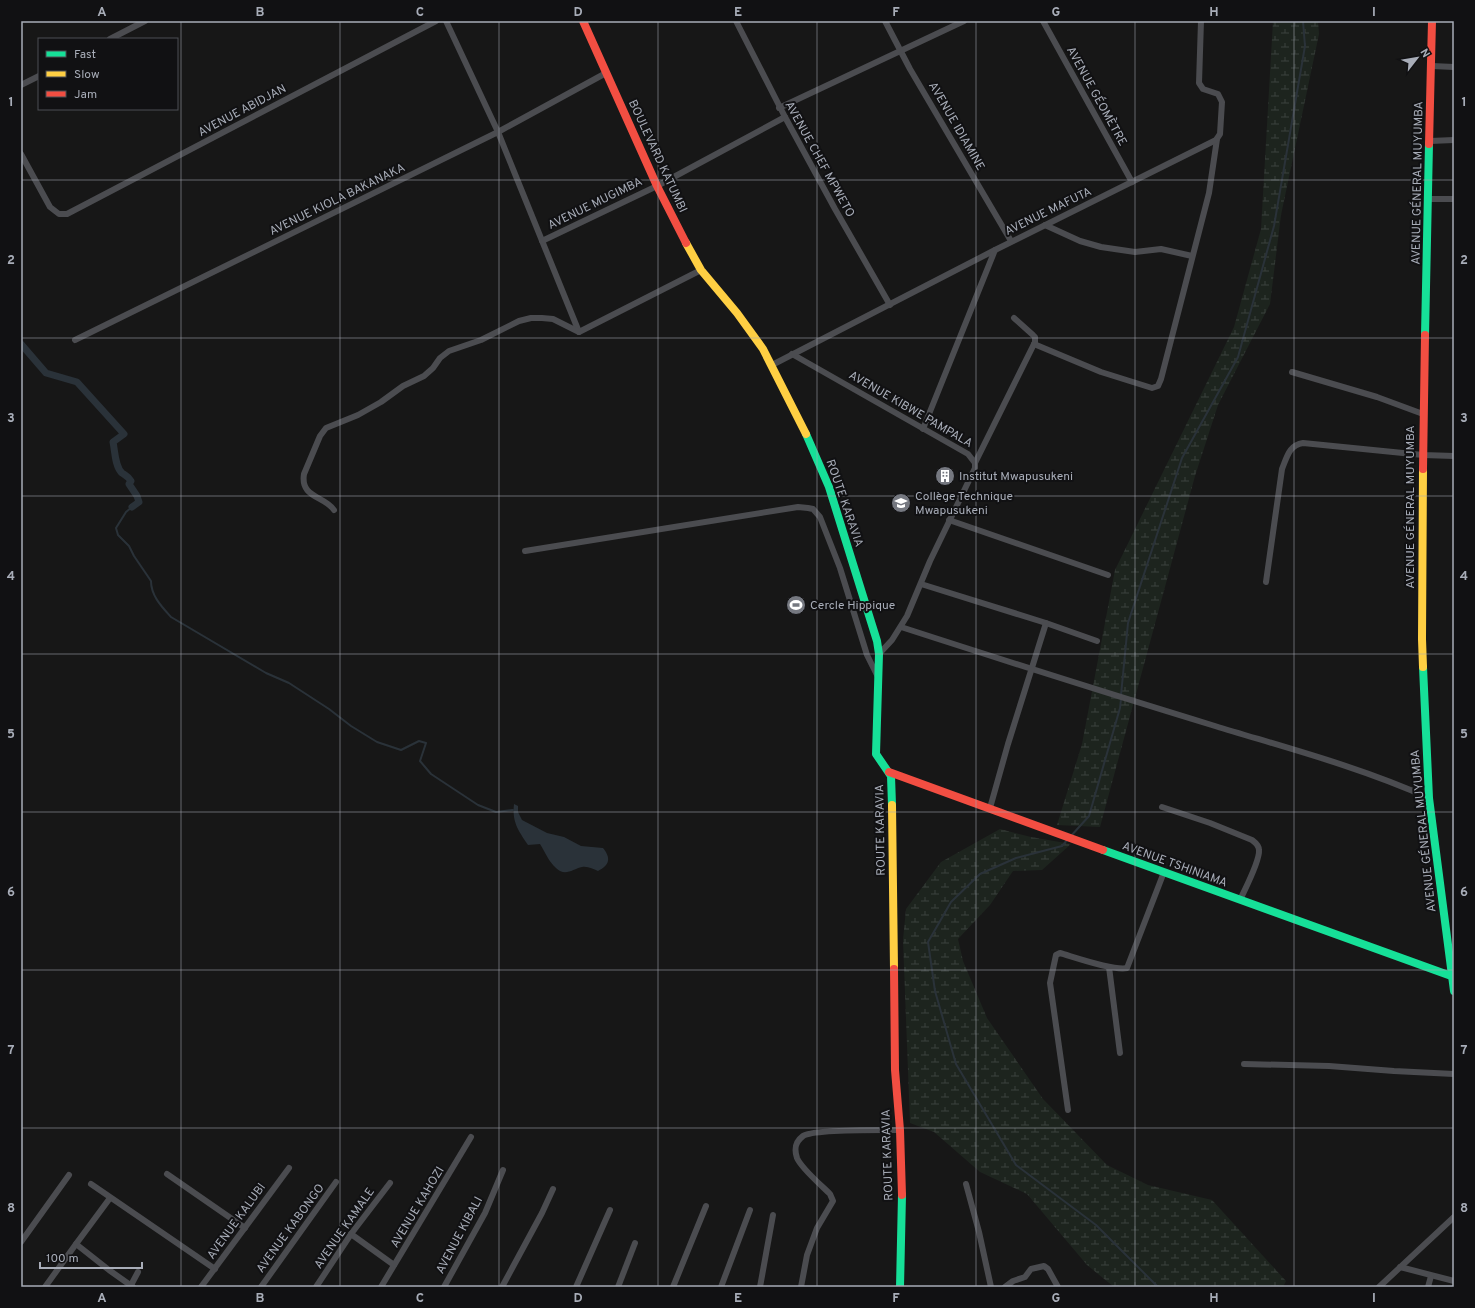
<svg xmlns="http://www.w3.org/2000/svg" width="1475" height="1308" viewBox="0 0 1475 1308" font-family="Overpass,sans-serif">
  <style>
    .wetland { fill: url(#wetland-marsh) }
    .water { fill: #2a3239 }
    .lines { fill: none; stroke-linecap: round; stroke-linejoin: round }
    .stream { stroke: #2a3239; stroke-width: 2 }
    .canal { stroke: #2a3239; stroke-width: 7 }
    .street { stroke: #4b4c50; stroke-width: 6 }
    .fast { stroke: #16e098; stroke-width: 8 }
    .slow { stroke: #ffcf43; stroke-width: 8 }
    .jam { stroke: #f24e42; stroke-width: 8 }
    .grid { fill: none; stroke: #a8adb8; stroke-width: 1; stroke-opacity: 0.55 }
    .labels { text-anchor: middle; stroke-width: 4; stroke-linejoin: round; paint-order: stroke }
    .street-label { font-size: 12px; fill: #a8adb8; stroke: #111113 }
    .poi-label { font-size: 12px; fill: #a8adb8; stroke: #111113; text-anchor: start }
    .neatline { fill: none; stroke: #a8adb8; stroke-width: 1.5 }
    .grid-label { font-size: 13px; text-anchor: middle; font-weight: bold; fill: #a8adb8 }
  </style>
  <defs>
    <pattern id="wetland-marsh" width="20" height="14" patternUnits="userSpaceOnUse"><rect width="20" height="14" fill="#1d241e"/><path d="M1 5h8M5 5V1M11 12h8M15 12V8" fill="none" stroke="#3b413d"/></pattern>
  </defs>
  <rect width="100%" height="100%" fill="#171717"/>
  <!-- wetland -->
  <g class="wetland">
    <path d="M1273 21H1318L1319 34 1281 215 1270 304 1218 405 1195 476 1100 827 1057 825 1082 744 1115 570 1234 327 1261 229Z"/>
    <path d="M1000 829 1031 837 1071 844 1042 870 1013 871 990 905 958 939 963 961 987 1018 1043 1099 1107 1165 1148 1185 1212 1200 1286 1281 1283 1287H1114L1087 1265 1027 1194 980 1172 934 1132 910 1123 903 940 906 909 941 862Z"/>
  </g>
  <!-- water -->
  <path class="water" d="M514 804 518 806V812L522 820 547 833 564 837 581 846 603 848C611 858 610 865 598 871 593 869 588 866 582 867 573 869 565 877 556 868 549 862 545 852 540 844L528 845C518 830 512 822 514 804Z"/>
  <g class="lines">
    <!-- stream -->
    <g class="stream">
      <path d="M132 507 126 512 116 528 118 535 129 546 134 556 151 581C151 596 162 607 171 617L266 673 289 683 329 709 351 726 377 742 401 750 419 741 426 743 420 761 431 774 478 805 496 812 513 810"/>
      <path d="M1121 695 1128 623 1182 458 1238 357 1274 226 1305 46 1303 21"/>
      <path d="M1071 836 1089 816 1120 708 1121 699"/>
      <path d="M1068 839 1062 846 1016 858 980 874 951 902 928 942 935 991 956 1064 1016 1165 1096 1225 1158 1287"/>
    </g>
    <!-- canal -->
    <path class="canal" d="M21 344 46 373 77 382 124 434 113 442C115 451 115 467 122 473 126 476 128 476 131 481L129 484 137 496 139 502 132 507"/>
    <!-- street -->
    <g class="street">
      <path d="M446 21 498 132 579 332"/>
      <path d="M736 21 785 117 835 209 890 305"/>
      <path d="M885 21 910 69 1011 241"/>
      <path d="M1043 21 1132 182"/>
      <path d="M110 39 145 21"/>
      <path d="M1432 66 1454 67"/>
      <path d="M21 85 39 76"/>
      <path d="M779 108 964 21"/>
      <path d="M1430 141 1454 140"/>
      <path d="M21 154 50 207 59 214H67L436 21"/>
      <path d="M1429 199H1454"/>
      <path d="M1045 225 1080 241 1101 247 1135 252 1161 249 1192 256"/>
      <path d="M542 241 657 186 785 117"/>
      <path d="M75 340 498 132 606 73"/>
      <path d="M1034 344 1101 372 1152 388 1158 386 1161 379 1209 193 1217 139"/>
      <path d="M792 354 968 454 975 463V468L930 561 907 616 892 640 879 654"/>
      <path d="M772 365 995 250 1216 140 1220 134 1222 102 1218 94 1203 89 1199 83 1201 21"/>
      <path d="M1292 372 1377 397 1423 414"/>
      <path d="M923 429 995 250"/>
      <path d="M975 463 1035 342V337L1033 335 1014 318"/>
      <path d="M334 510C325 496 300 498 304 474L320 436 326 428 358 415 381 402 403 386 424 376 433 368 440 358 449 351 481 340 519 321 531 318H542L553 319 579 332 701 270"/>
      <path d="M949 520 1108 575"/>
      <path d="M525 551 798 507 808 508 813 509 820 517 840 568 867 655 878 677"/>
      <path d="M1266 582 1282 469C1287 457 1289 445 1303 443L1423 455 1454 456"/>
      <path d="M921 584 1046 623 1097 641"/>
      <path d="M901 627C1006 661 1110 694 1215 726 1287 748 1360 767 1429 798"/>
      <path d="M1162 807 1210 823 1252 840C1256 843 1259 846 1259 850 1260 861 1245 889 1240 900"/>
      <path d="M990 808 1008 744 1046 623"/>
      <path d="M1109 967 1120 1053"/>
      <path d="M1244 1064 1329 1066 1394 1071 1454 1074"/>
      <path d="M1068 1110 1050 983 1056 955 1060 953C1074 957 1114 971 1127 968L1164 872"/>
      <path d="M167 1174 245 1228"/>
      <path d="M91 1184 215 1269"/>
      <path d="M966 1184 979 1232 991 1287"/>
      <path d="M351 1234 394 1265"/>
      <path d="M21 1242 69 1175"/>
      <path d="M76 1244 109 1270 133 1287"/>
      <path d="M1400 1267 1454 1281"/>
      <path d="M45 1287 76 1244 110 1198"/>
      <path d="M130 1287 138 1272"/>
      <path d="M201 1287 289 1168"/>
      <path d="M261 1287 336 1182"/>
      <path d="M316 1287 351 1234 390 1183"/>
      <path d="M381 1287 471 1137"/>
      <path d="M444 1287 485 1213 503 1170"/>
      <path d="M502 1287 542 1213 553 1189"/>
      <path d="M576 1287 610 1210"/>
      <path d="M618 1287 635 1243"/>
      <path d="M673 1287 706 1206"/>
      <path d="M721 1287 750 1210"/>
      <path d="M760 1287 773 1215"/>
      <path d="M801 1287 807 1255 817 1228 833 1201 830 1194C822 1186 801 1168 797 1158 794 1149 795 1142 803 1136 813 1129 883 1130 900 1130"/>
      <path d="M1005 1287 1013 1281 1025 1277 1031 1269 1044 1266 1048 1269 1058 1287"/>
      <path d="M1379 1287 1454 1217"/>
      <path d="M1428 1287 1431 1276"/>
    </g>
    <!-- fast -->
    <g class="fast">
      <path d="M1425 335 1429 144"/>
      <path d="M806 434 829 487 877 641 879 654 876 754 891 776 892 805"/>
      <path d="M1423 667 1429 798 1454 991"/>
      <path d="M1103 850 1454 977"/>
      <path d="M900 1287 902 1195"/>
    </g>
    <!-- slow -->
    <g class="slow">
      <path d="M686 243 701 270 737 313 763 349 806 434"/>
      <path d="M1423 469 1422 639 1423 667"/>
      <path d="M892 805 894 969"/>
    </g>
    <!-- jam -->
    <g class="jam">
      <path d="M583 21 657 186 686 243"/>
      <path d="M1429 144 1432 21"/>
      <path d="M1423 469 1425 335"/>
      <path d="M889 772 1103 850"/>
      <path d="M894 969 895 1070 900 1130 902 1195"/>
    </g>
  </g>
  <!-- grid -->
  <path class="grid" d="M181 21V1287M340 21V1287M499 21V1287M658 21V1287M817 21V1287M976 21V1287M1135 21V1287M1294 21V1287M21 180H1454M21 338H1454M21 496H1454M21 654H1454M21 812H1454M21 970H1454M21 1128H1454"/>
  <!-- icons -->
  <defs>
    <symbol id="building-disc" viewBox="-11 -11 22 22"><circle r="9.5" fill="#757880" stroke="#111113"/><path d="M-4-6H4V6H1V3H-1V6H-4ZM-2.5-4.3h1.7v1.8h-1.7ZM.8-4.3h1.7v1.8H.8ZM-2.5-1h1.7V.8h-1.7ZM.8-1h1.7V.8H.8Z" fill="#fff"/></symbol>
    <symbol id="school-disc" viewBox="-11 -11 22 22"><circle r="9.5" fill="#757880" stroke="#111113"/><path d="M0-5L7-2L0 1L-7-2ZM-4 1L0 2.5L4 1V4Q0 6-4 4Z" fill="#fff"/></symbol>
    <symbol id="stadium-disc" viewBox="-11 -11 22 22"><circle r="9.5" fill="#757880" stroke="#111113"/><path d="M0-5a6.5 5 0 1 0 0 10a6.5 5 0 1 0 0-10ZM-3.5-1.8h7v3.6h-7Z" fill="#fff"/></symbol>
  </defs>
  <g fill-rule="evenodd">
    <use href="#building-disc" x="934" y="465" width="22" height="22"/>
    <use href="#school-disc" x="890" y="492" width="22" height="22"/>
    <use href="#stadium-disc" x="785" y="594" width="22" height="22"/>
  </g>
  <g class="labels">
    <!-- street labels -->
    <g class="street-label">
      <text transform="translate(1097 96) rotate(61)" y="4">AVENUE GÉOMÈTRE</text>
      <text transform="translate(242 110) rotate(-28)" y="4">AVENUE ABIDJAN</text>
      <text transform="translate(957 126) rotate(60)" y="4">AVENUE IDIAMINE</text>
      <text transform="translate(658 156) rotate(65)" y="4">BOULEVARD KATUMBI</text>
      <text transform="translate(820 159) rotate(61)" y="4">AVENUE CHEF MPWETO</text>
      <text transform="translate(1417 183) rotate(-89)" y="4">AVENUE GÉNERAL MUYUMBA</text>
      <text transform="translate(337 199) rotate(-26)" y="4">AVENUE KIOLA BAKANAKA</text>
      <text transform="translate(595 203) rotate(-26)" y="4">AVENUE MUGIMBA</text>
      <text transform="translate(1048 211) rotate(-26)" y="4">AVENUE MAFUTA</text>
      <text transform="translate(911 409) rotate(30)" y="4">AVENUE KIBWE PAMPALA</text>
      <text transform="translate(845 503) rotate(71)" y="4">ROUTE KARAVIA</text>
      <text transform="translate(1410 507) rotate(-90)" y="4">AVENUE GÉNERAL MUYUMBA</text>
      <text transform="translate(880 830) rotate(-91)" y="4">ROUTE KARAVIA</text>
      <text transform="translate(1423 831) rotate(-96)" y="4">AVENUE GÉNERAL MUYUMBA</text>
      <text transform="translate(1175 864) rotate(20)" y="4">AVENUE TSHINIAMA</text>
      <text transform="translate(887 1155) rotate(-92)" y="4">ROUTE KARAVIA</text>
      <text transform="translate(417 1207) rotate(-59)" y="4">AVENUE KAHOZI</text>
      <text transform="translate(236 1221) rotate(-54)" y="4">AVENUE KALUBI</text>
      <text transform="translate(290 1228) rotate(-54)" y="4">AVENUE KABONGO</text>
      <text transform="translate(344 1228) rotate(-55)" y="4">AVENUE KAMALE</text>
      <text transform="translate(459 1235) rotate(-62)" y="4">AVENUE KIBALI</text>
    </g>
    <!-- poi labels -->
    <g class="poi-label">
      <text x="959" y="480">Institut Mwapusukeni</text>
      <text x="915" y="500">Collège Technique<tspan x="915" dy="14">Mwapusukeni</tspan></text>
      <text x="810" y="609">Cercle Hippique</text>
    </g>
  </g>
  <!-- border -->
  <rect width="1475" height="1308" fill="none" stroke="#111113" stroke-width="44"/>
  <!-- legend -->
  <rect x="38" y="38" width="140" height="72" fill="#111113" stroke="#4d4f55"/>
  <rect x="46" y="51" width="20" height="6" fill="#16e098" stroke="#4d4f55"/>
  <text x="74" y="58" font-size="12" fill="#a8adb8">Fast</text>
  <rect x="46" y="71" width="20" height="6" fill="#ffcf43" stroke="#4d4f55"/>
  <text x="74" y="78" font-size="12" fill="#a8adb8">Slow</text>
  <rect x="46" y="91" width="20" height="6" fill="#f24e42" stroke="#4d4f55"/>
  <text x="74" y="98" font-size="12" fill="#a8adb8">Jam</text>
  <!-- north arrow -->
  <g transform="translate(1417 58) rotate(59)" stroke="#111113" stroke-width="3" paint-order="stroke">
  <path d="M0-3L7 15L0 10L-7 15Z" fill="#a8adb8"/>
  <text y="-6" font-size="11" font-weight="bold" text-anchor="middle" fill="#a8adb8">N</text>
  </g>
  <!-- scale -->
  <path d="M40 1262v6h102v-6" fill="none" stroke="#a8adb8" stroke-width="2"/>
  <text x="46" y="1262" font-size="12" fill="#a8adb8" stroke="#111113" stroke-width="3" paint-order="stroke">100 m</text>
  <rect x="22" y="22" width="1431" height="1264" class="neatline"/>
  <g class="grid-label">
    <text x="102" y="16">A</text>
    <text x="260" y="16">B</text>
    <text x="420" y="16">C</text>
    <text x="578" y="16">D</text>
    <text x="738" y="16">E</text>
    <text x="896" y="16">F</text>
    <text x="1056" y="16">G</text>
    <text x="1214" y="16">H</text>
    <text x="1374" y="16">I</text>
    <text x="11" y="106">1</text>
    <text x="1464" y="106">1</text>
    <text x="11" y="264">2</text>
    <text x="1464" y="264">2</text>
    <text x="11" y="422">3</text>
    <text x="1464" y="422">3</text>
    <text x="11" y="580">4</text>
    <text x="1464" y="580">4</text>
    <text x="11" y="738">5</text>
    <text x="1464" y="738">5</text>
    <text x="11" y="896">6</text>
    <text x="1464" y="896">6</text>
    <text x="11" y="1054">7</text>
    <text x="1464" y="1054">7</text>
    <text x="11" y="1212">8</text>
    <text x="1464" y="1212">8</text>
    <text x="102" y="1302">A</text>
    <text x="260" y="1302">B</text>
    <text x="420" y="1302">C</text>
    <text x="578" y="1302">D</text>
    <text x="738" y="1302">E</text>
    <text x="896" y="1302">F</text>
    <text x="1056" y="1302">G</text>
    <text x="1214" y="1302">H</text>
    <text x="1374" y="1302">I</text>
  </g>
</svg>
